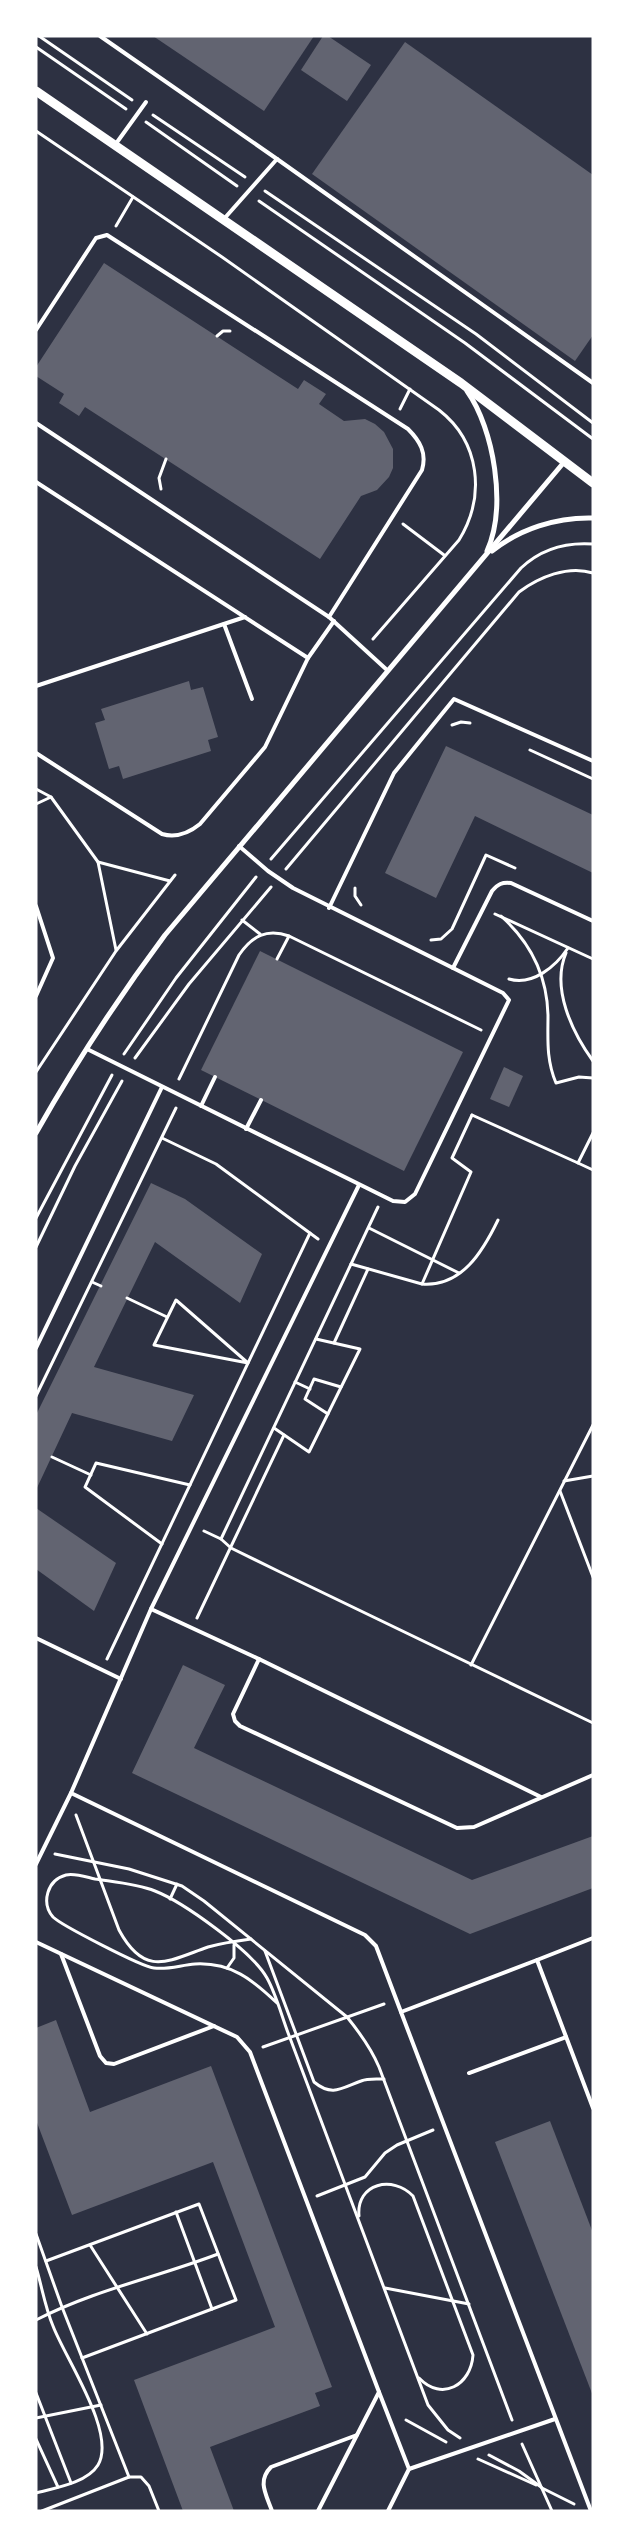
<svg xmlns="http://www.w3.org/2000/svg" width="629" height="2547" viewBox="0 0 629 2547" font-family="'Alegreya Sans',sans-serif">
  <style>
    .building { fill: #626471 }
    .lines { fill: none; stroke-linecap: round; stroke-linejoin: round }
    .path { stroke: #fff; stroke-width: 3 }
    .service { stroke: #fff; stroke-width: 4 }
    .minor { stroke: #fff; stroke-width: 5 }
    .tertiary { stroke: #fff; stroke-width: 9 }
  </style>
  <rect width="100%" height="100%" fill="#2d3142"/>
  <!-- building -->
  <g class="building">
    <path d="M153 36H314L264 111Z"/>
    <path d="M323 36H328L371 65 347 101 301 70Z"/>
    <path d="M405 42 593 175V335L575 361 312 174Z"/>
    <path d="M104 263 298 389 304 380 326 394 319 404 344 421 365 419 375 424 384 432 393 449V468L389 477 377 490 361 496 320 559 85 407 79 416 59 403 64 394 36 376V367Z"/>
    <path d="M189 681 191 690 203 687 218 737 208 740 211 751 123 779 119 766 109 769 95 723 105 720 101 709Z"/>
    <path d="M446 746 593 815V873L475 816 436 898 385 873Z"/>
    <path d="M260 951 463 1052 404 1171 201 1070Z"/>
    <path d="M504 1067 523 1076 509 1107 490 1099Z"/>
    <path d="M151 1183 185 1199 262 1254 240 1303 155 1242 94 1367 194 1395 172 1441 72 1413 36 1490V1415Z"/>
    <path d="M36 1508 116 1563 94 1611 36 1569Z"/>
    <path d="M183 1665 225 1685 194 1748 472 1880 593 1836V1888L470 1934 132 1773Z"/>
    <path d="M56 2020 90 2112 211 2066 332 2387 315 2393 320 2406 210 2447 234 2511H183L134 2380 275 2327 213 2162 72 2215 36 2120V2028Z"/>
    <path d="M550 2121 593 2233V2396L495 2142Z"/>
  </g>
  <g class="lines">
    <!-- path -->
    <g class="path">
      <path d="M39 36 132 100"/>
      <path d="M36 47 126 109"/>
      <path d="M153 115 245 177"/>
      <path d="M146 122 237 186"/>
      <path d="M36 131 222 257 439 410C480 442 486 496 459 540L373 639"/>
      <path d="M265 191 476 334 593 423"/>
      <path d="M259 201 465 343 593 439"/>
      <path d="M116 226 133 197"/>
      <path d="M217 336 223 331H230"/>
      <path d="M400 409 410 389"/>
      <path d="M161 489 159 478 166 459"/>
      <path d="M403 524 444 555"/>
      <path d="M452 725 461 722 470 723"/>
      <path d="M530 750 593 779"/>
      <path d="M36 789 51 797 98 862 170 881"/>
      <path d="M36 804 51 797"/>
      <path d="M271 859 521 568C541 549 565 542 593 544"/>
      <path d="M98 862 116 950"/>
      <path d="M286 869 519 592C539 577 568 565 593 573"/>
      <path d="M355 888V896L361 905"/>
      <path d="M495 914 593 959"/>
      <path d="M501 916C530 942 547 976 548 1015 548 1039 546 1059 556 1083L579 1077 593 1078"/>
      <path d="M242 920 260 934"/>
      <path d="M431 940 441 939 452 929 486 855 515 868"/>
      <path d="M566 953C551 988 572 1032 593 1061"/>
      <path d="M277 959 289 936"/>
      <path d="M509 979C533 986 556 966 568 948"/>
      <path d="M124 1054 176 978 256 877"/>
      <path d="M135 1058 189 984 271 887"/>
      <path d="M36 1072 116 951 175 875"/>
      <path d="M179 1079 239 955C252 936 267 928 289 936L481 1030"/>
      <path d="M472 1115 578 1163"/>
      <path d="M593 1133 578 1163 593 1170"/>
      <path d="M162 1138 216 1164 318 1239"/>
      <path d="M36 1218 112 1075"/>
      <path d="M369 1228 459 1273"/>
      <path d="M36 1247 75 1166 122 1081"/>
      <path d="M351 1264 422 1284 471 1172 452 1158 472 1115"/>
      <path d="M92 1282 101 1286"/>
      <path d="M422 1284C462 1287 483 1251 498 1220"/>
      <path d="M127 1298 167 1317"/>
      <path d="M176 1300 248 1363 154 1345Z"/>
      <path d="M334 1343 368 1269"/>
      <path d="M295 1382 310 1389"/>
      <path d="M36 1396 176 1108"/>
      <path d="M328 1414 305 1399 314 1379 341 1387"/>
      <path d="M274 1428 309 1452 360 1349 316 1339"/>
      <path d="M52 1457 91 1475"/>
      <path d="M564 1481 593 1476"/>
      <path d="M560 1491 593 1577"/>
      <path d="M204 1531 221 1539 231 1548 280 1572 593 1723"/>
      <path d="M221 1539 378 1207"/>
      <path d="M162 1544 85 1487 96 1463 190 1485"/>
      <path d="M197 1618 284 1435"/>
      <path d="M107 1659 310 1233"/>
      <path d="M471 1665 593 1425"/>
      <path d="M76 1815 119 1930C145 1978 168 1961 208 1947 222 1943 236 1941 251 1939"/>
      <path d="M55 1854 129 1869 182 1886 204 1901 347 2017C360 2033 371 2048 379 2067L512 2420"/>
      <path d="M170 1899 177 1884"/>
      <path d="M265 1951 314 2082C332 2097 342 2088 361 2081 368 2078 376 2079 384 2079"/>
      <path d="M227 1968 234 1958V1945"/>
      <path d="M277 2003C253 1980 231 1962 195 1964 181 1965 168 1970 154 1968 142 1967 61 1925 53 1917 41 1903 47 1880 66 1875 75 1873 86 1877 95 1879 114 1882 137 1884 155 1891 183 1902 252 1951 267 1978 277 1996 282 2018 290 2038L428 2405 448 2430 460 2438"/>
      <path d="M263 2047 384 2004"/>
      <path d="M317 2196 365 2177 385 2153 397 2145 433 2130"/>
      <path d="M176 2212 212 2309"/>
      <path d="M359 2216C356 2183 393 2175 413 2196L473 2355C471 2385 442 2402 419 2378"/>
      <path d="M36 2234 62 2307 129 2477"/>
      <path d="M90 2245 147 2334"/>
      <path d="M46 2261 199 2204 236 2300 82 2358"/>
      <path d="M36 2267C42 2287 45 2307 53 2326 65 2358 117 2433 98 2465 87 2483 55 2488 36 2493"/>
      <path d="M385 2288 469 2304"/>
      <path d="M36 2320C94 2290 158 2277 218 2254"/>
      <path d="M36 2393 71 2483"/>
      <path d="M36 2418 101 2405"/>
      <path d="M406 2420 446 2442"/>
      <path d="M36 2439 58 2487"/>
      <path d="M522 2444 552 2511"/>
      <path d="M489 2455 519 2471 541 2487"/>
      <path d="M478 2459 536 2485"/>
      <path d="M542 2488 574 2504"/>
      <path d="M42 2511 129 2477H141L149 2486 159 2511"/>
    </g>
    <!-- service -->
    <g class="service">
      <path d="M100 36 277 159 223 220"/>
      <path d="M115 145 146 102"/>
      <path d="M277 159 593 383"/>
      <path d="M36 330 96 238 107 235 408 429C420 441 427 453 422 470L329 617"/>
      <path d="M36 423 329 617 387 670"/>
      <path d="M36 482 308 658 265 747 200 824C189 833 176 838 162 834L36 753"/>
      <path d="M224 624 252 699"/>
      <path d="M308 658 334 621"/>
      <path d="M36 686 245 617"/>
      <path d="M36 906 53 958 36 996"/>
      <path d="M329 908 394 773 454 699 593 761"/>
      <path d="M453 968 492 891C498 884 502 882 511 883L593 921"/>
      <path d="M87 1049 393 1201 405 1202 415 1194 509 1000 503 993 293 888 268 871 239 846"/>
      <path d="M201 1106 215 1077"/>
      <path d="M246 1129 261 1100"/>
      <path d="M359 1185 151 1609 259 1659 233 1714 235 1721 240 1726 457 1828 474 1827 593 1775"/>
      <path d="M36 1348 162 1087"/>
      <path d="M151 1609 71 1793 365 1935 376 1946 401 2012"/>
      <path d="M36 1638 121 1679"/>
      <path d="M259 1659 541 1797"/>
      <path d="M36 1864 71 1793"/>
      <path d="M36 1942 237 2037 250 2052 379 2392 318 2511"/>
      <path d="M61 1954 100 2056 106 2063 114 2064 214 2026"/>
      <path d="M537 1960 593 1938"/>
      <path d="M469 2073 566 2037"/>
      <path d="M379 2392 409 2469 388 2511"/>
      <path d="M409 2469 555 2419"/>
      <path d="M272 2511C266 2494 257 2481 271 2467L357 2435"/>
      <path d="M591 2511 401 2012 537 1960 593 2108"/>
    </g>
    <!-- minor -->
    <g class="minor">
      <path d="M467 391C494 429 507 507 487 551"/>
      <path d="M492 551C520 529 556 517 593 518"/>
      <path d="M36 1133C75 1064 118 998 165 935L565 461"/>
    </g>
    <!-- tertiary -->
    <path class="tertiary" d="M36 91 461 383 593 483"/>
  </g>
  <!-- border -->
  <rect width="629" height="2547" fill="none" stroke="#ffffff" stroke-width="75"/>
</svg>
